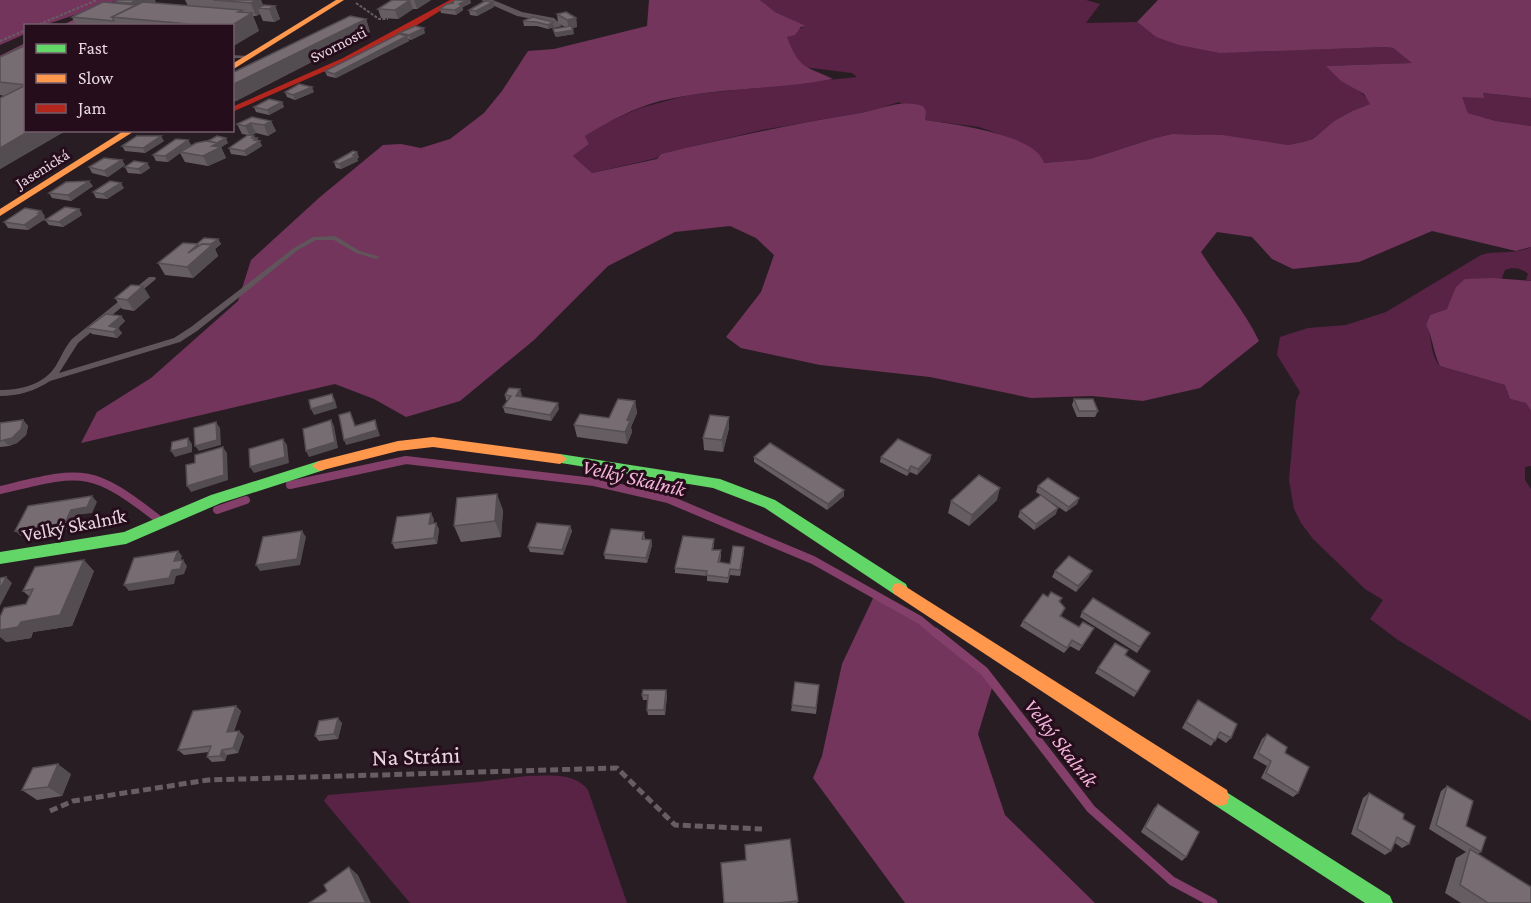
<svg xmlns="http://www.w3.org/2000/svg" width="1531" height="903" viewBox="0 0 1531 903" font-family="'Crimson Pro',serif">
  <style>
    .green { fill: #582345 }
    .forest { fill: #74355d }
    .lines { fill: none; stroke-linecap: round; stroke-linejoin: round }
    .stream-far2 { stroke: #84406a; stroke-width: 4 }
    .stream-far1 { stroke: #84406a; stroke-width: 8 }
    .stream { stroke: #84406a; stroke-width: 9 }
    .path-far1 { stroke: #685d63; stroke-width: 2; stroke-dasharray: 3 1.5; stroke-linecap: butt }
    .path { stroke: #685d63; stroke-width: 5; stroke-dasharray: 8 4; stroke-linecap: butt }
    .lane { fill: #60555b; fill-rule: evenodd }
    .street { fill: #60555b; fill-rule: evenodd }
    .fast { fill: #63d668; fill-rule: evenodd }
    .slow { fill: #ff974d; fill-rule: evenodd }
    .jam { fill: #b3261e; fill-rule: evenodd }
    .wall { fill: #665d62 }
    .shaded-wall { fill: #534c50 }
    .building { fill: #776c72; stroke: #534c50; stroke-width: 1.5 }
    .labels { text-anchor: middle; stroke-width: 6; stroke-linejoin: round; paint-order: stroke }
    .far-street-label { font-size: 16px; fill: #e9d7e1; stroke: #250d1c }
    .street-label { font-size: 20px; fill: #e9d7e1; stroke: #250d1c }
    .water-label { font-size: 21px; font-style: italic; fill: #f4b5d9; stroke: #250d1c }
    .near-street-label { font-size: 24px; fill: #e9d7e1; stroke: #250d1c }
  </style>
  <rect width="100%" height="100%" fill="#291d24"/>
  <!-- green -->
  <g class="green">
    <path d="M760 0H1086L1100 4 1086 23 1137 22 1156 37 1244 52 1385 47 1393 48 1413 63 1327 66C1337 79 1368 93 1370 104L1352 111 1334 121 1313 139 1303 142 1288 145 1197 134H1172L1155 138 1090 159 1044 163 1007 137 979 127 925 120 899 102 871 111 762 130 661 154 657 158 592 173 573 156 589 144 585 136 606 123 640 108 688 95 857 77 852 73 803 67 793 53 787 37 805 26 775 12Z"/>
    <path d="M1482 93 1531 98V126L1496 121 1468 113 1461 96 1483 97Z"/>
    <path d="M1531 247V281L1526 280 1528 274C1522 268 1513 267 1505 270L1501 280 1493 278 1454 300 1447 309 1430 315 1426 325C1433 337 1429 353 1440 366L1505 385 1510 399 1526 403 1531 411V466L1525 467V480L1531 489V721L1398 640 1370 619 1383 600 1365 589 1313 539 1301 523 1294 509 1289 480 1296 401 1300 392 1277 355 1280 337 1308 328 1346 325 1386 312 1481 255C1497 250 1515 255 1531 247Z"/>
    <path d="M527 776C548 776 574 772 588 790L627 903H410L324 801 328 795 478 782Z"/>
  </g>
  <!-- forest -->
  <g class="forest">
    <path d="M0 0H118L45 25 26 26 25 34 0 45Z"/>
    <path d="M649 0H760L775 12 806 26 801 27 795 35 787 37C800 70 804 65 833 79 776 90 716 87 660 101 633 108 608 122 585 136L589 144 573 156 592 173 657 159 661 154C727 138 793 124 860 113 884 109 899 99 923 106L926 111 925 120C952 124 1036 134 1044 163L1090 159 1155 138 1172 134 1222 135 1288 145 1303 142 1313 139 1334 121 1352 111 1370 104 1364 94 1341 81 1326 66 1412 63 1393 48 1385 47 1220 53 1179 45 1156 37 1137 22 1158 0H1531V98L1483 93 1484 98 1462 97 1468 113 1496 121 1531 126V247L1516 251 1432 231 1359 262 1293 269 1272 259 1252 237 1217 232 1201 252C1220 283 1244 309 1259 341L1200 388 1143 401 1092 396 1031 398 930 377 820 365 741 348 726 337 761 292 774 255 756 238 730 226 675 232 608 266 534 340 460 401 406 417 374 399 335 384 81 443 97 412 151 378 238 301 251 260 320 197 383 145 401 144 421 148 450 139 484 113 502 91 528 51 554 49 647 26Z"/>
    <path d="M1493 278 1531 281V411L1526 403 1510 399 1505 385 1440 366C1433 352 1433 338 1426 325L1430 315 1447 309 1456 287 1465 279Z"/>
    <path d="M876 592 995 678 978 734 1005 815 1095 903H905L813 778 822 756 842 664Z"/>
  </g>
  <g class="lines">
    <!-- stream-far2 -->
    <g class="stream-far2">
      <path d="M65 26 82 18"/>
      <path d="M0 58 26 45"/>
    </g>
    <!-- stream-far1 -->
    <g class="stream-far1">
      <path d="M290 485 406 460 594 482 668 499 813 560 920 620 937 634"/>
      <path d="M0 490C82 471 89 465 158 519"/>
      <path d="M217 510 246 500"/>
    </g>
    <!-- stream -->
    <path class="stream" d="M935 632 984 671 1091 809 1172 881 1213 903"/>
    <!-- path-far1 -->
    <g class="path-far1">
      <path d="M356 3 379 19H388"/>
      <path d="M35 26 97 0"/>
      <path d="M0 41 26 30"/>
    </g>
    <!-- path -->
    <path class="path" d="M50 811 73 801 208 780 617 768 675 825 762 829"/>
    <!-- lane -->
    <g class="lane">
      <path d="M232 55 249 56 251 57 249 58H232Z"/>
      <path d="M335 236 360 251 380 257 376 259 356 253 334 240H316L298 250 197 331 180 342 50 381C35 391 18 396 0 396V390C20 390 43 385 55 367 61 358 64 348 72 339L149 277H155L156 279 78 343 59 373 174 338 191 327 294 248 313 237Z"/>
    </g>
    <!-- street -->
    <path class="street" d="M481 0H493L522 12 554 18 562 26 554 28 548 22 517 16Z"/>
    <!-- fast -->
    <g class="fast">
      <path d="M560 454 720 479 775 500 906 584 908 589 906 594 900 595 894 594 765 508 713 488 555 462 553 459Z"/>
      <path d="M319 461 324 462 326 466 324 470 221 503 126 544 0 564V552L124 532 211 495Z"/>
      <path d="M1220 788 1390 896 1393 903H1365L1213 804 1211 797 1213 790Z"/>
    </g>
    <!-- slow -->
    <g class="slow">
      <path d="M336 0H344L232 70V64Z"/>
      <path d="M125 130H136L0 216V209Z"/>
      <path d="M433 437 560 454 567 459 560 464 433 447 398 451 319 471 312 466 319 461 398 441Z"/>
      <path d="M900 583 1227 790 1229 797 1227 804 1220 806 1213 804 894 594 892 589 894 584Z"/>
    </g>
    <!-- jam -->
    <path class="jam" d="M450 0H458L404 33 348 61 232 112V107L343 58Z"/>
  </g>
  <!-- wall -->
  <g class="wall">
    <path d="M185 0H261L263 5 275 6 280 19 274 22 263 21 260 14 256 16H253L259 31 232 26H76L72 17 115 3V2H156L153 3 188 6Z"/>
    <path d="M392 0H431L417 9H413L398 19 381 18 378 9Z"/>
    <path d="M455 0H470L471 3 463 7V10L456 15 441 13 440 9 451 4V3Z"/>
    <path d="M494 7 477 16 470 15 469 10Z"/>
    <path d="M557 14 576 18 577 27 572 28 574 34 556 37 554 33 553 29 565 27 558 23Z"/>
    <path d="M366 19 370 32 236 101 232 100V73Z"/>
    <path d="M523 21 553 22 554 27 548 29 537 26H524Z"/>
    <path d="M399 33H425L411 40 408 39 409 41 336 78 327 76 325 71 400 35Z"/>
    <path d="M26 45V130H67L0 169 4 96 0 95V57Z"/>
    <path d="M285 92H314L295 100 287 97Z"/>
    <path d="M282 102 284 107 269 115 256 112 254 107Z"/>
    <path d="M271 121 276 131 268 136 256 133 250 136 257 138 262 146 246 156 231 154 229 148 248 135 242 134 237 124Z"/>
    <path d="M188 140 191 145 228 143 221 147 226 158 208 166 185 162 180 153 168 162 156 161 153 155Z"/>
    <path d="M164 141 145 153 125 151 122 146Z"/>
    <path d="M359 157 357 159 358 161 341 169 336 168 334 162Z"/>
    <path d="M122 160 125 165 108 177 92 173 89 167Z"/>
    <path d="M147 163 150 168 141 174 128 173 125 167Z"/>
    <path d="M93 186 71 201 52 198 49 193Z"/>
    <path d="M124 188 107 199 96 198 93 192Z"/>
    <path d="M79 209 82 215 63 227 49 225 45 220Z"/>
    <path d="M45 216 44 217 45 219 28 230 8 228 4 222Z"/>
    <path d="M218 239 221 244 215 249 218 256 193 278 165 275 158 263 197 244Z"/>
    <path d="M150 297 134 311 122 309 115 298Z"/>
    <path d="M121 316 125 321 118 328 122 333 117 338 92 334 87 328Z"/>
    <path d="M505 395H522L521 397 559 409 551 421 505 413 503 407 508 401 506 400Z"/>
    <path d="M1074 399 1098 411 1095 417H1077L1072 405Z"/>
    <path d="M635 401 637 413 631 427 632 432 627 444 577 437 574 425 609 418Z"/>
    <path d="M729 417V428L723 452 704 450 703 438Z"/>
    <path d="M23 420 28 426 26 435 17 443 9 446 0 447V423Z"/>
    <path d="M931 455 930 461 917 475 910 472 907 476 880 462 881 457Z"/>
    <path d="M754 457 844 490V496L827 510 754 462Z"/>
    <path d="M1038 486 1079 498 1077 504 1066 512 1036 492Z"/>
    <path d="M997 500 969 526 948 513 951 501Z"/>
    <path d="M503 510 501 537 461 542 454 526Z"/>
    <path d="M1020 511 1056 514 1034 530 1018 517Z"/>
    <path d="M434 519 433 524 439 529 437 544 395 549 392 543Z"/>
    <path d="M570 526 572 531 563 555 530 552 528 547Z"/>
    <path d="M644 532 645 539 651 540 652 545 647 563 605 559 604 554Z"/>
    <path d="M714 539V545L713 550H721V556L720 563 730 564 744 547V552L740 576 730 575 728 583 707 581V576L675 573V568Z"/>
    <path d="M94 571 72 626 33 632 31 638 6 642 30 597 23 591Z"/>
    <path d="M1055 571 1089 577 1076 592 1052 577Z"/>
    <path d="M1048 597 1062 598 1060 602 1063 613 1061 616 1091 634 1079 651 1070 646 1064 653 1020 626 1023 621Z"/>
    <path d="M1082 612 1150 633 1137 653 1080 617Z"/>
    <path d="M1125 655 1150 671 1134 697 1095 673 1098 668Z"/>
    <path d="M819 685 816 714 791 711 792 705Z"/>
    <path d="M666 690 667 695 665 715H648L647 710 648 700H643L642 695Z"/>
    <path d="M1198 700 1231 738 1226 743 1217 737 1211 746 1182 728 1194 705Z"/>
    <path d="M241 711 234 731 244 736 238 753 227 755 225 761 212 762 207 757 209 752 184 755 178 750Z"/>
    <path d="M342 723 338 739 319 741 315 736Z"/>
    <path d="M1267 734 1285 753 1298 793 1293 797 1261 778 1267 766 1253 758 1262 739Z"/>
    <path d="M71 774 62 796 37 800 22 790Z"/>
    <path d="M1447 786 1466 826 1481 852 1478 854 1531 903H1461L1445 893 1456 858 1466 852 1429 829 1441 791Z"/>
    <path d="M1369 793 1403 819 1409 844 1402 848 1395 843 1391 851 1385 855 1351 834 1363 798Z"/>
    <path d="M1158 804 1186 857 1182 861 1141 832 1154 808Z"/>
    <path d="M798 901 797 903H724Z"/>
  </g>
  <!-- shaded-wall -->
  <g class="shaded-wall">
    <path d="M137 0H155L156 2 135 11 131 3Z"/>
    <path d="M256 0H261L264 8H258L260 14 256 16 251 3Z"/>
    <path d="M410 0 413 9 398 19 395 10Z"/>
    <path d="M414 0H431L417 9Z"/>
    <path d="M467 0H470L471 3 463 7V10L456 15 455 10 459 4Z"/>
    <path d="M493 2 494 7 477 16 476 11Z"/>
    <path d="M275 6 280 19 274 22 269 9Z"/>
    <path d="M242 10 245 18 252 13 259 31 232 47V26H231L238 12Z"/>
    <path d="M576 18 577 27 569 29 567 20Z"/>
    <path d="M366 19 370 32 236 101 232 94V85Z"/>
    <path d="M553 22 554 27 548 29V25Z"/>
    <path d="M424 28 425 33 411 40 409 35Z"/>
    <path d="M573 30 574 34 556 37 555 33Z"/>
    <path d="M407 36 409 41 336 78 334 74Z"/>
    <path d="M312 87 314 92 295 100 293 95Z"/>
    <path d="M282 102 284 107 269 115 267 110Z"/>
    <path d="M271 121 276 131 268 136 264 125Z"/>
    <path d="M251 123 256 133 250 136 245 126Z"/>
    <path d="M31 130H67L0 169V148Z"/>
    <path d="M161 136 164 141 145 153 143 148Z"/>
    <path d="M254 136 256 139 257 138 258 142 260 141 262 146 246 156 244 151 252 138Z"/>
    <path d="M226 138 228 143 221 147 226 158 208 166 203 156 212 146Z"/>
    <path d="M188 140 191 145 168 162 165 156Z"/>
    <path d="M357 152 359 157 357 159 358 161 341 169 339 164Z"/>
    <path d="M122 160 125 165 108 177 104 171Z"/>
    <path d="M147 163 150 168 141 174 138 169Z"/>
    <path d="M89 181 93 186 71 201 68 195Z"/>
    <path d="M121 183 124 188 107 199 103 194Z"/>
    <path d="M79 209 82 215 63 227 59 222Z"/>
    <path d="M41 211 45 216 44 217 45 219 28 230 24 225Z"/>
    <path d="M218 239 221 244 215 249 218 256 193 278 187 267 188 253 198 244Z"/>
    <path d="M143 286 150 297 134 311 127 300Z"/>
    <path d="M121 316 125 321 113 332 109 326Z"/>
    <path d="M118 328 122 333 117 338 113 332Z"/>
    <path d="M520 389 522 395 518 402 516 396Z"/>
    <path d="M332 394 335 400 337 408 314 415 311 409Z"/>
    <path d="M635 401 637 413 631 427 632 432 627 444 625 432 627 420Z"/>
    <path d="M558 403 559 409 551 421 550 415Z"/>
    <path d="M729 417V428L723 452 722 440Z"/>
    <path d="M23 420 28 426 26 435 17 443 9 446 4 441Z"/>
    <path d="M331 420 334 426 338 448 309 457 306 451Z"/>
    <path d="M375 420 380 436 346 445 344 440Z"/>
    <path d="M216 422 220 428 221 445 199 451 195 446Z"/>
    <path d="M188 438 192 444V452L175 457 171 451Z"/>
    <path d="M283 439 287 445 289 463 254 473 250 467Z"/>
    <path d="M223 447 227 453 228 480 191 492 187 486Z"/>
    <path d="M931 455 930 461 917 475 918 469Z"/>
    <path d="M911 466 910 472 907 476 908 471Z"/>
    <path d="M1000 488 997 500 969 526 972 515Z"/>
    <path d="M844 490V496L827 510 828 504Z"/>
    <path d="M497 494 503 510 501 537 495 521Z"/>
    <path d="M92 496 97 502 92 513 76 515 70 529 53 531 51 535 43 536 40 533 21 536 15 531 71 510Z"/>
    <path d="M1079 498 1077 504 1066 512 1069 507Z"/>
    <path d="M1058 508 1056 514 1034 530 1036 524Z"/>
    <path d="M431 513 434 519 432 530 429 524Z"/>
    <path d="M436 523 439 529 437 544 434 538Z"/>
    <path d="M570 526 572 531 563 555 562 550Z"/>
    <path d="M302 531 306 537 300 565 260 571 256 565Z"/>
    <path d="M651 540 652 545 647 563 646 558Z"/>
    <path d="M744 547V552L740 576V570Z"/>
    <path d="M178 551 182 556 179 567 174 561Z"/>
    <path d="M84 560 94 571 72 626 33 632 31 638 6 642 0 637V630L21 622Z"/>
    <path d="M183 560 187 566 184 574 176 576 174 584 129 591 124 585 172 570Z"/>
    <path d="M1092 571 1089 577 1076 592 1078 586Z"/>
    <path d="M6 577 12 583 0 606V589Z"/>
    <path d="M666 690 667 695 665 715 664 710Z"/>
    <path d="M236 706 241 711 232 737 227 732Z"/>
    <path d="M338 718 342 723 338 739 334 734Z"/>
    <path d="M239 731 244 736 238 753 233 748Z"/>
    <path d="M222 750 227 755 225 761 220 756Z"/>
    <path d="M58 764 71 774 62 796 48 787Z"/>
    <path d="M349 867 358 875 371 903H366Z"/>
  </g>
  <!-- building -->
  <g class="building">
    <path d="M118 0H137L131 3 115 2Z"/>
    <path d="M213 0H256L251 3Z"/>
    <path d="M392 0H410L395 10 378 9Z"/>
    <path d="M455 0H467L459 4 462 6 455 10 440 9 447 4 454 3H451Z"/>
    <path d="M485 1 493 2 476 11 469 10Z"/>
    <path d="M103 2 136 5 112 17 114 21 72 17Z"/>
    <path d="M143 2 242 10 238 12 252 13 231 26H210L112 17Z"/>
    <path d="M264 5 275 6 269 9 258 8Z"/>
    <path d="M566 12 576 18 567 20 557 14Z"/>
    <path d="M350 16 366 19 232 85V73Z"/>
    <path d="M533 17 553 22 548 25 536 22 523 21Z"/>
    <path d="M415 26 424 28 409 35 399 33Z"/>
    <path d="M571 26 573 30 555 33 553 29Z"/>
    <path d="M399 34 407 36 334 74 325 71Z"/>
    <path d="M26 45V85L0 82V57Z"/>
    <path d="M299 84 312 87 293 95 285 92Z"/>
    <path d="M26 85V130H31L0 148V98Z"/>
    <path d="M269 99 282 102 267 110 254 107Z"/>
    <path d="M252 117 271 121 264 125 251 123 245 126 237 124Z"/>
    <path d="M248 135 254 136 252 138H257L254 140 260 141 244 151 229 148Z"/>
    <path d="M137 136H161L143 148 122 146Z"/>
    <path d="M217 136 226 138 217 143 208 141Z"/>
    <path d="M176 139 188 140 165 156 153 155Z"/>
    <path d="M206 141 218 143 212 146 221 147 203 156 180 152 196 143Z"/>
    <path d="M353 151 357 152 353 155 356 156 339 164 334 162Z"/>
    <path d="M104 158 122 160 104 171 89 167Z"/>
    <path d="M134 161 147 163 138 169 125 167Z"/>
    <path d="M89 181 68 195 49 193 66 182Z"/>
    <path d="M110 181 121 183 103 194 93 192Z"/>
    <path d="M65 207 79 209 59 222 45 220Z"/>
    <path d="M25 208 41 211 38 213H41L24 225 4 222Z"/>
    <path d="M204 238 218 239 211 244H202L199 246 197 244Z"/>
    <path d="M183 243 198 244 188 253 202 244 212 245 187 267 158 263Z"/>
    <path d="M131 285 143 286 127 300 115 298Z"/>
    <path d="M106 314 121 316 109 326 118 328 113 332 87 328Z"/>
    <path d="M509 388 520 389 516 396 558 403 550 415 503 407 511 396 505 395Z"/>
    <path d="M332 394 334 402 311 409 309 400Z"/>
    <path d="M618 399 635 401 627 420 630 421 625 432 574 425 580 414 609 418Z"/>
    <path d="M1074 399H1093L1098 411H1079Z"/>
    <path d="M350 412 355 426 375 420 377 430 344 440 339 415Z"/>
    <path d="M710 415 729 417 722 440 703 438Z"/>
    <path d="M23 420 21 429 12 438 0 441V423Z"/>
    <path d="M331 420 335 442 306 451 303 429Z"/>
    <path d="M216 422 217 440 195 446 194 428Z"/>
    <path d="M188 438V447L171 451 172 442Z"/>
    <path d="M283 439 285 457 250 467 249 449Z"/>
    <path d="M898 439 931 455 918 469 911 466 908 471 881 457Z"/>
    <path d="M770 443 844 490 828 504 754 457Z"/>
    <path d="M223 447 224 475 187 486 186 465 195 463V455Z"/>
    <path d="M979 475 1000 488 972 515 951 501Z"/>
    <path d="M1048 478 1079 498 1069 507 1038 486Z"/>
    <path d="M497 494 495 521 454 526 457 498Z"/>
    <path d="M1041 495 1058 508 1036 524 1020 511Z"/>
    <path d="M92 496 87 507 71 510 65 523 47 526 46 529 37 531 39 527 15 531 28 506Z"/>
    <path d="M431 513 429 524 436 523 434 538 392 543 397 517Z"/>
    <path d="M537 523 570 526 562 550 528 547Z"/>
    <path d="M611 529 644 532 642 539 651 540 646 558 604 554Z"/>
    <path d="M302 531 297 559 256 565 263 537Z"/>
    <path d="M683 536 714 539 712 550H721L718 562 730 564 733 546 744 547 740 570 730 569 728 578 706 575 707 571 675 568Z"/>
    <path d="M178 551 174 561 183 560 180 569 172 570 169 578 124 585 134 558Z"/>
    <path d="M1069 556 1092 571 1078 586 1055 571Z"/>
    <path d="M84 560 60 615 21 622 18 627 0 630V617L4 608 26 604 33 589 23 591 35 567Z"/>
    <path d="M6 577 0 589V578Z"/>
    <path d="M1051 592 1062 598 1059 601 1065 608 1060 616 1079 627 1083 622 1094 628 1082 646 1072 640 1067 648 1023 621 1043 594 1048 597Z"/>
    <path d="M1093 598 1150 633 1140 647 1082 612Z"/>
    <path d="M1115 643 1128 650 1125 655 1150 671 1137 692 1098 668Z"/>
    <path d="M795 682 819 685 816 708 792 705Z"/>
    <path d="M643 690H666L664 710H647L648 695H642Z"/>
    <path d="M1198 700 1237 724 1231 738 1220 732 1215 741 1186 722Z"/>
    <path d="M236 706 227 732 239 731 233 748 222 750 220 756 207 757 211 746 178 750 193 711Z"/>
    <path d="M338 718 334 734 315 736 319 721Z"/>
    <path d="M1267 734 1287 747 1285 753 1309 767 1298 793 1266 773 1271 761 1258 753Z"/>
    <path d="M58 764 48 787 22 790 33 768Z"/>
    <path d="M1447 786 1473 801 1466 826 1486 837 1481 852 1436 825Z"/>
    <path d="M1369 793 1404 814 1403 819 1415 826 1409 844 1397 837 1391 851 1357 829Z"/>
    <path d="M1158 804 1199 832 1186 857 1145 827Z"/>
    <path d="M790 839 798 901 778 903H724L721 863 746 860 745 845Z"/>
    <path d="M1470 849 1531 887V903H1488L1460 885Z"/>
    <path d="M349 867 366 903H309L327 891 324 885Z"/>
  </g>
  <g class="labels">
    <!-- far-street labels -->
    <g class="far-street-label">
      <text transform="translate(338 44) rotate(-27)" y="6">Svornosti</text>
      <text transform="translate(42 168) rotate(-32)" y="6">Jasenická</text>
    </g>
    <!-- street labels -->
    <g class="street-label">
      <text transform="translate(74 525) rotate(-11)" y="7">Velký Skalník</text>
    </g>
    <!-- water labels -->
    <g class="water-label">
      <text transform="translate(634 478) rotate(13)" y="7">Velký Skalník</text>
      <text transform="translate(1061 743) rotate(52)" y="7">Velký Skalník</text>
    </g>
    <!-- near-street labels -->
    <g class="near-street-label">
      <text transform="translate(416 756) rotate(-2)" y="8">Na Stráni</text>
    </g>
  </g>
  <!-- legend -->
  <rect x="24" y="24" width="210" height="108" fill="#250d1c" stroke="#735e6b" stroke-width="1.5"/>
  <rect x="36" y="44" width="30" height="9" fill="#63d668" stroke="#735e6b" stroke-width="1.5"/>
  <text x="78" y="54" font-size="18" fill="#e9d7e1">Fast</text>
  <rect x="36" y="74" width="30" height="9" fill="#ff974d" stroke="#735e6b" stroke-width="1.5"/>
  <text x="78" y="84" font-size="18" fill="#e9d7e1">Slow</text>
  <rect x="36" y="104" width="30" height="9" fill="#b3261e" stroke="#735e6b" stroke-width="1.5"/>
  <text x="78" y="114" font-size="18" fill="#e9d7e1">Jam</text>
</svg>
